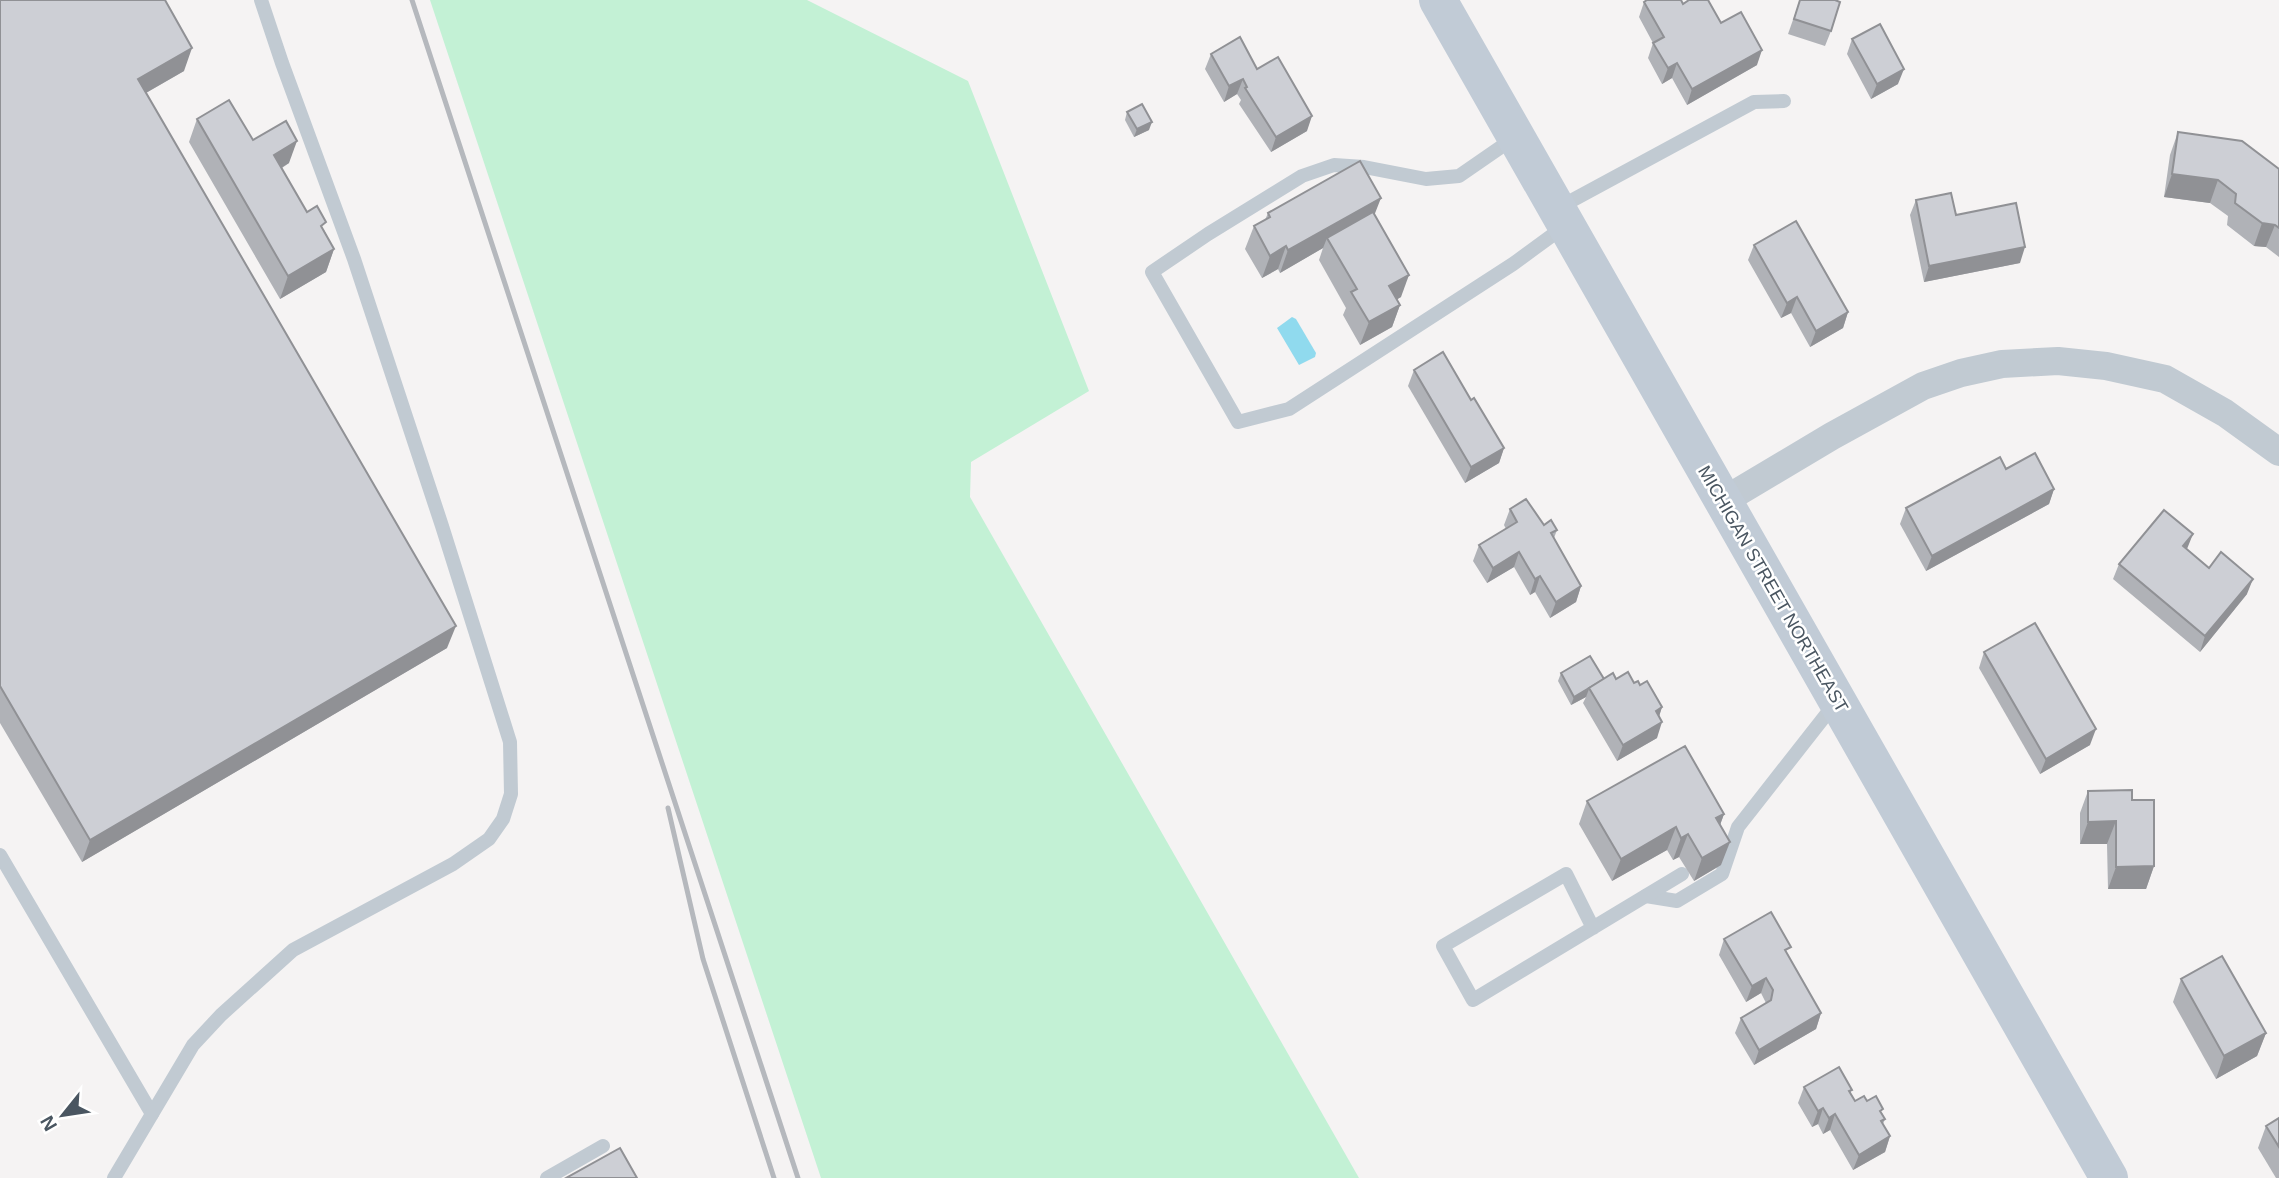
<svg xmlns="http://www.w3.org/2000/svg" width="2279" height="1178" viewBox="0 0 2279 1178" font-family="Arial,sans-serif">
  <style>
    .green { fill: #c3f1d5 }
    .water { fill: #90daee }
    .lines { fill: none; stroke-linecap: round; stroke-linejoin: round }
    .service { stroke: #c1cad2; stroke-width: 14 }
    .minor { stroke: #c1cad2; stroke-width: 28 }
    .secondary { stroke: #c1cbd6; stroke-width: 38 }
    .rail { stroke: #b5b8bd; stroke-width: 5 }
    .wall { fill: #b0b2b7 }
    .shaded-wall { fill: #909195 }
    .building { fill: #cdcfd5; stroke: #909195; stroke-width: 2 }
    .labels { text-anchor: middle; stroke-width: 5; stroke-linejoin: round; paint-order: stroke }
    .street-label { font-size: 18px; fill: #4a5661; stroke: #fff }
  </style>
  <rect width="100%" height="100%" fill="#f5f3f3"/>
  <!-- green -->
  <path class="green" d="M430 0H807L968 81 1089 391 971 462 970 497 1359 1178H821Z"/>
  <!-- water -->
  <path class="water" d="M1292 317 1296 319 1316 353 1315 357 1299 365 1277 328Z"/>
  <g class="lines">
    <!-- service -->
    <g class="service">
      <path d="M1514 138 1459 176 1426 179 1364 167 1334 165 1302 176 1208 234 1152 272 1238 422 1289 409 1513 264 1565 226"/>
      <path d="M1558 208 1754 102 1784 101"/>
      <path d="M0 855 152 1114"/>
      <path d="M1646 896 1677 901 1722 874 1738 827 1836 702"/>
      <path d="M1593 928 1566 874 1443 946 1473 1000 1682 874"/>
      <path d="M114 1178 193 1045 221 1015 293 950 453 864 489 839 503 819 511 794 510 742 442 526 354 259 282 63 261 0"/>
      <path d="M547 1178 603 1146"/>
    </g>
    <!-- minor -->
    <path class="minor" d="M1723 501 1832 436 1923 386 1961 373 2002 364 2058 361 2106 366 2165 379 2225 413 2279 452"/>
    <!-- secondary -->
    <path class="secondary" d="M1438 0 2109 1178"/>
    <!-- rail -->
    <g class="rail">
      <path d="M412 0 798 1178"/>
      <path d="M668 808 703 959 774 1178"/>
    </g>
  </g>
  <!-- wall -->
  <g class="wall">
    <path d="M0 0 184 71 146 93 447 648 82 862 0 723Z"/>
    <path d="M1800 0 1831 31 1825 46 1788 34Z"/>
    <path d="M1644 2 1721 23 1757 65 1687 105 1672 78 1662 84 1648 58 1653 43 1639 17Z"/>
    <path d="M1852 39 1898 84 1871 99 1847 54Z"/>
    <path d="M1211 54 1257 69 1307 131 1271 152 1239 104 1241 100 1237 94 1224 102 1205 69Z"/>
    <path d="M1127 112 1149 130 1134 137 1125 120Z"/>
    <path d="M197 119 253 140 289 163 282 168 307 212 324 230 334 249 326 272 280 299 189 142Z"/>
    <path d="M2178 132 2279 169V257L2266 247 2254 246 2227 225 2228 216 2210 203 2164 197 2170 155Z"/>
    <path d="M1916 200 1956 215 2020 263 1924 282 1910 215Z"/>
    <path d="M1268 213 1375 215 1401 297 1397 299 1400 305 1392 327 1360 345 1343 315 1346 308 1319 260 1323 248 1280 273 1278 269 1262 278 1245 249 1254 226 1265 220Z"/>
    <path d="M1754 245 1848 312 1843 328 1810 347 1791 313 1781 318 1748 260Z"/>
    <path d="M1414 370 1471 400 1504 448 1499 463 1465 483 1408 386Z"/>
    <path d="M2006 469 2054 489 2049 504 1926 571 1900 524 1906 508Z"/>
    <path d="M1510 509 1557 530 1554 538 1581 586 1576 602 1550 618 1535 592 1530 595 1514 567 1487 583 1473 561 1479 545 1506 529 1504 525Z"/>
    <path d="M2187 550 2209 568 2247 594 2200 652 2113 579 2119 564Z"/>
    <path d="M1984 652 2090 745 2040 774 1979 668Z"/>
    <path d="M1561 673 1604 679H1616L1640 685 1662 707 1659 716 1657 738 1617 761 1583 703 1586 697 1571 705 1558 681Z"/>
    <path d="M2088 791 2132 800 2154 866 2146 889H2108L2107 844H2080V813Z"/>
    <path d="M1587 801 1724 814 1720 825 1721 865 1694 881 1679 857 1673 860 1667 850 1612 881 1579 824Z"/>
    <path d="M1724 939 1788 955 1821 1013 1816 1029 1754 1065 1735 1033 1741 1018 1766 1003 1761 993 1746 1002 1719 955Z"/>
    <path d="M2181 979 2266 1033 2257 1056 2216 1079 2173 1002Z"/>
    <path d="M1804 1087 1852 1090 1850 1093 1855 1101H1867L1882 1113 1885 1119 1883 1124 1890 1136 1885 1152 1853 1170 1830 1130 1823 1134 1818 1124 1812 1127 1798 1103Z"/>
    <path d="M2279 1118V1178H2276L2258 1148 2266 1126Z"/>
  </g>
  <!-- shaded-wall -->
  <g class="shaded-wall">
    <path d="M192 48 184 71 130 102 138 79Z"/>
    <path d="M1762 50 1757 65 1687 105 1692 89Z"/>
    <path d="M1677 63 1672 78 1662 84 1668 68Z"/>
    <path d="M1904 69 1898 84 1871 99 1877 84Z"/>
    <path d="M1243 79 1237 94 1224 102 1229 86Z"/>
    <path d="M1312 116 1307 131 1271 152 1276 137Z"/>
    <path d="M1152 122 1149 130 1134 137 1137 129Z"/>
    <path d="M297 141 289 163 266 177 274 155Z"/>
    <path d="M2172 174 2218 180 2210 203 2164 197Z"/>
    <path d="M1381 198 1372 221 1327 238 1323 248 1280 273 1288 250Z"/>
    <path d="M2262 223 2275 225 2266 247 2254 246Z"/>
    <path d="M1286 246 1278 269 1262 278 1270 256Z"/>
    <path d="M2025 247 2020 263 1924 282 1929 266Z"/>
    <path d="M334 249 326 272 280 299 288 276Z"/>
    <path d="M1409 275 1401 297 1381 309 1389 286Z"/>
    <path d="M1797 297 1791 313 1781 318 1787 303Z"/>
    <path d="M1400 305 1392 327 1360 345 1369 322Z"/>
    <path d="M1848 312 1843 328 1810 347 1816 331Z"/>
    <path d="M1504 448 1499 463 1465 483 1471 467Z"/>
    <path d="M2054 489 2049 504 1926 571 1932 556Z"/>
    <path d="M2193 534 2187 549 2183 546Z"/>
    <path d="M1519 552 1514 567 1487 583 1493 568Z"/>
    <path d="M1540 576 1535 592 1530 595 1535 579Z"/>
    <path d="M2253 579 2247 594 2200 652 2205 636Z"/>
    <path d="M1581 586 1576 602 1550 618 1556 602Z"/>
    <path d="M456 626 447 648 82 862 90 840Z"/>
    <path d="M1589 689 1586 697 1571 705 1574 697Z"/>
    <path d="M1662 707 1657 723 1656 711Z"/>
    <path d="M1662 722 1657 738 1617 761 1623 745Z"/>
    <path d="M2096 729 2090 745 2040 774 2046 759Z"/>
    <path d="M1724 814 1716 836V818Z"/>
    <path d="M2116 821 2107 844H2080L2088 822Z"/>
    <path d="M1676 827 1667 850 1612 881 1621 859Z"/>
    <path d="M1688 834 1679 857 1673 860 1681 838Z"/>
    <path d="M1730 842 1721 865 1694 881 1702 858Z"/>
    <path d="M2154 866 2146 889H2108L2116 867Z"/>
    <path d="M1766 978 1761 993 1746 1002 1752 986Z"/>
    <path d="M1821 1013 1816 1029 1754 1065 1759 1050Z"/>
    <path d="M2266 1033 2257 1056 2216 1079 2224 1056Z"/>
    <path d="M1823 1108 1818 1124 1812 1127 1818 1111Z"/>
    <path d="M1835 1114 1830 1130 1823 1134 1829 1118Z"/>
    <path d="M1890 1136 1885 1152 1853 1170 1859 1155Z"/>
  </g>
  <!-- building -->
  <g class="building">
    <path d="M0 0H165L192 48 138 79 456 626 90 840 0 686Z"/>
    <path d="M1647 0H1681L1683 4 1689 0H1708L1721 23 1741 12 1762 50 1692 89 1677 63 1668 68 1653 43 1664 37 1644 2Z"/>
    <path d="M1800 0H1835L1840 2 1831 31 1794 19Z"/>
    <path d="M1880 24 1904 69 1877 84 1852 39Z"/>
    <path d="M1240 37 1257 69 1278 57 1312 116 1276 137 1245 88 1247 87 1243 79 1229 86 1211 54Z"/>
    <path d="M229 100 253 140 286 121 297 141 274 155 307 212 317 206 326 222 321 226 334 249 288 276 197 119Z"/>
    <path d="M1142 104 1152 122 1137 129 1127 112Z"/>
    <path d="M2178 132 2242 141 2279 169V228L2275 225 2262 223 2235 203 2236 194 2218 180 2172 174Z"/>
    <path d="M1360 161 1381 198 1288 250 1286 246 1270 256 1254 226 1270 217 1268 213Z"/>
    <path d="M1951 193 1956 215 2016 203 2025 247 1929 266 1916 200Z"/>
    <path d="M1373 212 1409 275 1389 286 1400 305 1369 322 1351 292 1357 289 1327 238Z"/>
    <path d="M1796 221 1848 312 1816 331 1797 297 1787 303 1754 245Z"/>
    <path d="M1443 352 1471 400 1474 398 1504 448 1471 467 1414 370Z"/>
    <path d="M2035 453 2054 489 1932 556 1906 508 2000 457 2006 469Z"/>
    <path d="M1526 499 1544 525 1551 520 1557 530 1551 533 1581 586 1556 602 1540 576 1535 579 1519 552 1493 568 1479 545 1517 522 1510 509Z"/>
    <path d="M2164 510 2193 534 2183 546 2209 568 2221 552 2253 579 2205 636 2119 564Z"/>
    <path d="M2035 623 2096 729 2046 759 1984 652Z"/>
    <path d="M1590 656 1604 679 1574 697 1561 673Z"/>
    <path d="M1628 672 1634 683 1638 681 1640 685 1647 681 1662 707 1656 711 1662 722 1623 745 1589 688 1613 673 1616 679Z"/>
    <path d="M1685 746 1724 814 1716 818 1730 842 1702 858 1688 834 1681 838 1676 827 1621 859 1587 801Z"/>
    <path d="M2132 790V800H2154V866L2116 867V821L2088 822V791Z"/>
    <path d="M1771 912 1791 947 1785 950 1821 1013 1759 1050 1741 1018 1771 1000 1773 990 1766 978 1752 986 1724 939Z"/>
    <path d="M2222 956 2266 1033 2224 1056 2181 979Z"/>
    <path d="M1839 1067 1852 1090 1849 1091 1855 1101 1864 1096 1867 1101 1876 1096 1883 1109 1880 1111 1885 1119 1881 1121 1890 1136 1859 1155 1835 1114 1829 1118 1823 1108 1818 1111 1804 1087Z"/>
    <path d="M2279 1118V1147L2266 1126Z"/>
    <path d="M620 1148 637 1178H566Z"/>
  </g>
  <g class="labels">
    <!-- street labels -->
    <g class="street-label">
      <text transform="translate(1773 589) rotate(60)" y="6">MICHIGAN STREET NORTHEAST</text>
    </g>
  </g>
  <!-- north arrow -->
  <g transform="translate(63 1115) rotate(240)" stroke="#ffffff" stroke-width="5" paint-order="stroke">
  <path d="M0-5L12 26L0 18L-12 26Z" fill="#4a5661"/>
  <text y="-10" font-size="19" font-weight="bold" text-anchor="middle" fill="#4a5661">N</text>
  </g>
</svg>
